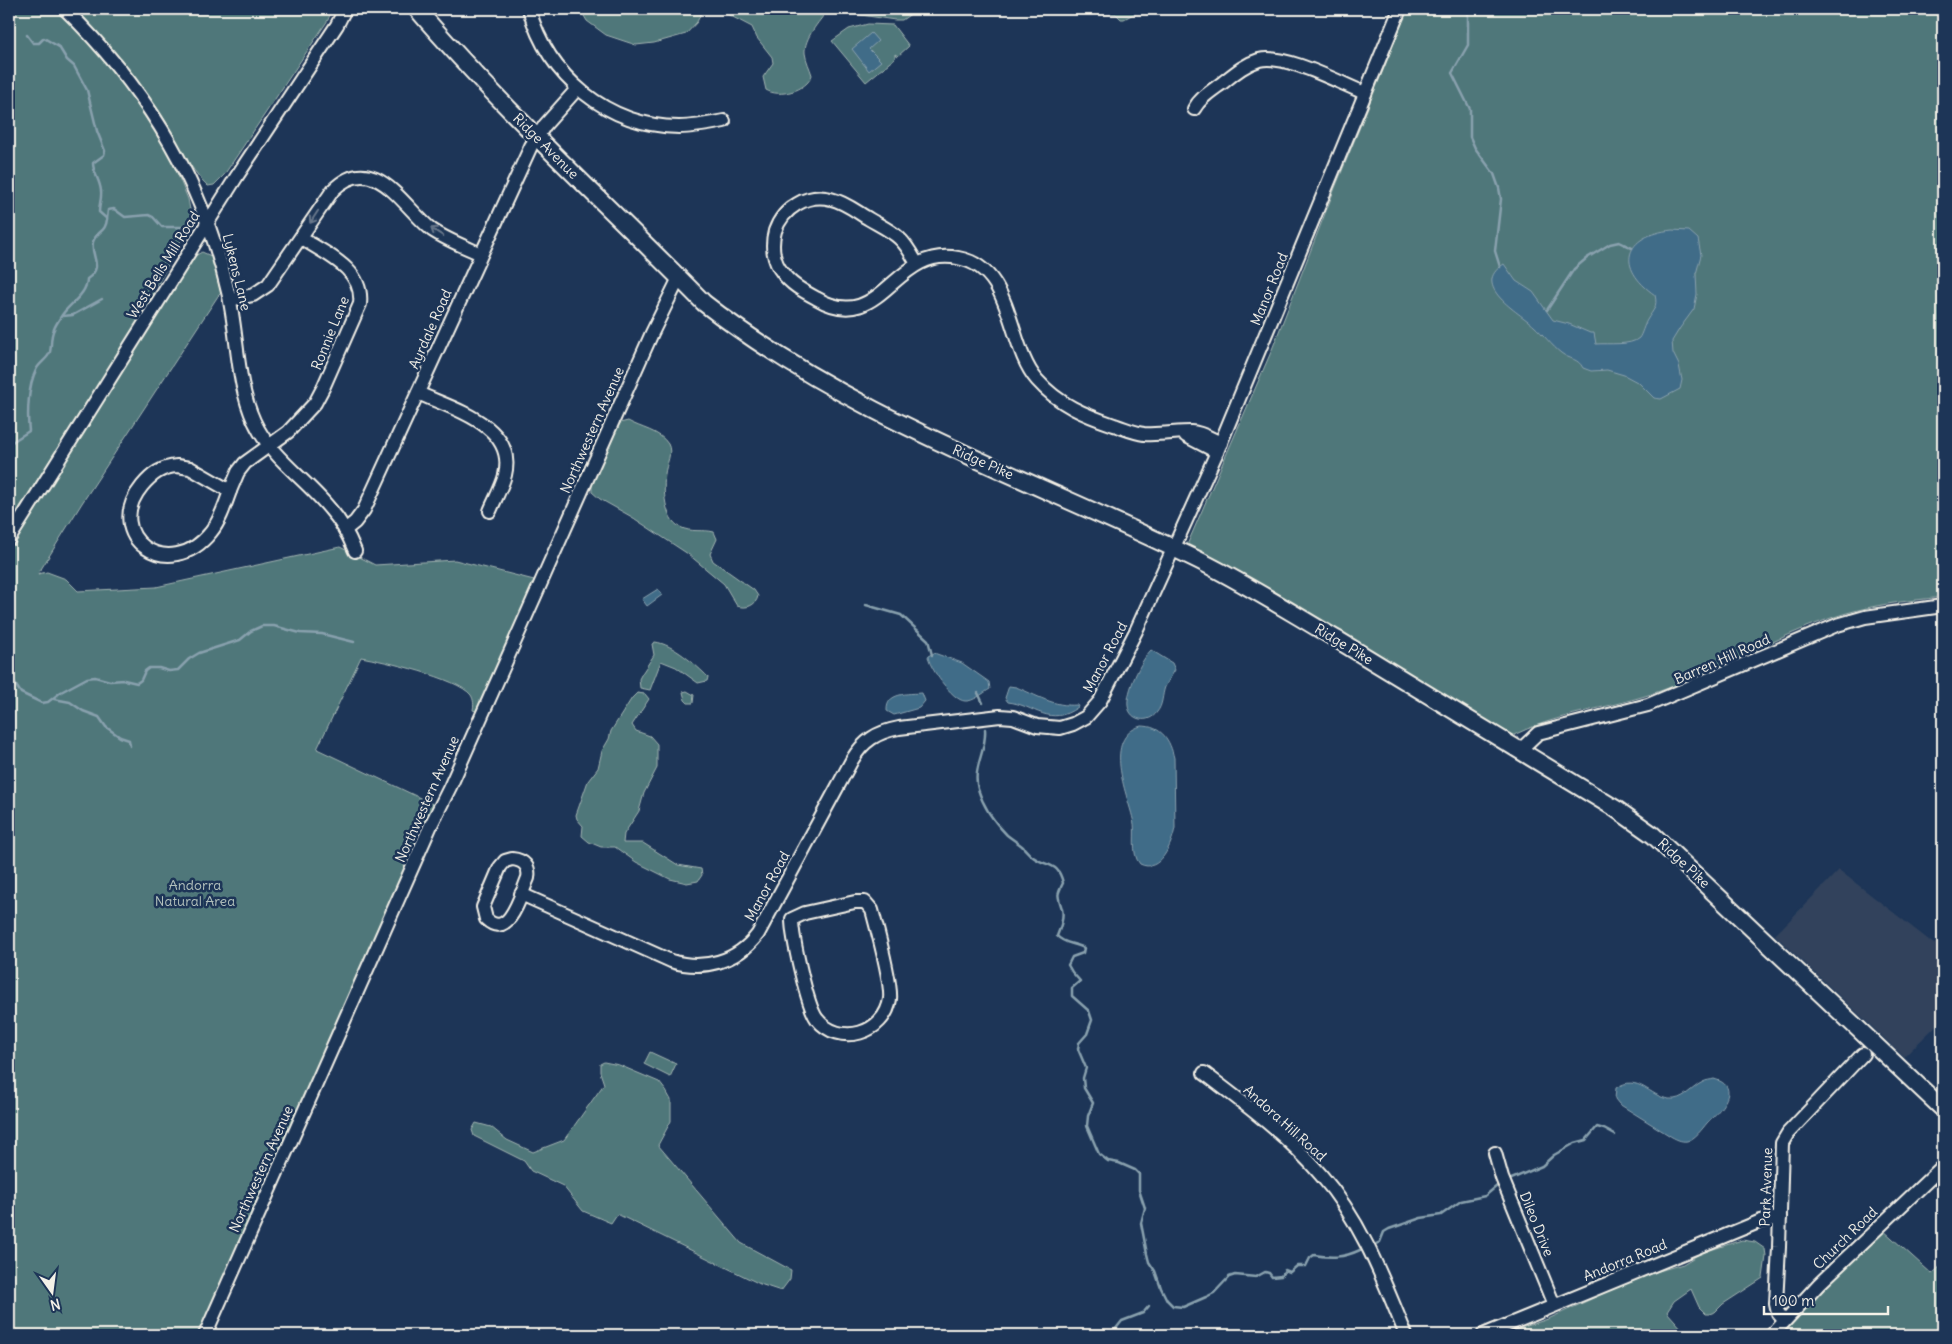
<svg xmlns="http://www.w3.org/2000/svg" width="1952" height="1344" viewBox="0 0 1952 1344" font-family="Delius,sans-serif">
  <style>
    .built { fill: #30425c }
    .green { fill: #4f777a; stroke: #a2b4b1 }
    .water { fill: #416c88; stroke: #89a1ae }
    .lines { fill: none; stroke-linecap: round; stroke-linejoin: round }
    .stream { stroke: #89a1ae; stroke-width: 2.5 }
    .minor-casing { stroke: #f4f1e8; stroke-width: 16 }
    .major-casing { stroke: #f4f1e8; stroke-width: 20 }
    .minor { stroke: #1d3557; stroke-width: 12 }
    .major { stroke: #1d3557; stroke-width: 16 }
    .oneway { stroke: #68778a }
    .labels { text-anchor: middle; stroke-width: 5; stroke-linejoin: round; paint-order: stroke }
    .street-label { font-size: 14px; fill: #f4f1e8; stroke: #1d3557 }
    .park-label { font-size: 14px; fill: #b2c0bc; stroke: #1d3557 }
  </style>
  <rect width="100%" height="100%" fill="#1d3557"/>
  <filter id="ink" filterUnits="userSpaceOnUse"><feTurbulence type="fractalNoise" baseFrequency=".02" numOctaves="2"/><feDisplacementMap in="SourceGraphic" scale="10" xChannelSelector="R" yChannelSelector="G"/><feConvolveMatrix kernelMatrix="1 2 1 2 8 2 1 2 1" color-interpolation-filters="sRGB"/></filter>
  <g filter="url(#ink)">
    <!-- built -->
    <path class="built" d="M1839 870 1934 944 1943 935V1019L1904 1057 1775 935Z"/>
    <!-- green -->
    <g class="green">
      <path d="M9 9H53L78 30 124 85 169 154 188 199 192 220 133 330 9 524Z"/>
      <path d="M73 9H332L328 20 224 175 214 185 208 186C187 167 177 139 162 115 136 76 106 41 73 9Z"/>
      <path d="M580 9H703L697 22 686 34 654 43 636 45 606 35 587 21Z"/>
      <path d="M722 9H834L827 11C819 22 804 38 805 53 806 61 810 68 812 75 807 91 779 98 766 90L763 77 773 63 772 57 757 38 752 27 727 14Z"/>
      <path d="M844 9H918L902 20H895L854 14Z"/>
      <path d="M1092 9H1143L1124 19H1121L1116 14 1094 13Z"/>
      <path d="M1408 9H1943V597C1905 601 1868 605 1831 618 1773 638 1719 671 1660 691 1610 709 1555 713 1508 738L1187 545 1271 352 1335 188Z"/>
      <path d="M868 24 893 25 909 46 898 56 895 54V58L866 82 832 41 849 29Z"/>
      <path d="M202 252 211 256 221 293 218 296 82 503 38 574 47 572 66 579 78 591 156 587 340 547 375 565 455 560 538 581 478 712 473 710C474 705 474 700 471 695 458 678 383 661 361 657L317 749 437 806 201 1335H9V546L193 257Z"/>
      <path d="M628 421C640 428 660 431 668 444 673 453 666 464 665 474 663 489 664 519 680 527 691 533 703 529 714 532L717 539 710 554 713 561 754 590 758 596C756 606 746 609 737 606L724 584 688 554 632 517 600 499 592 492V483L617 426 620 423Z"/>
      <path d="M655 642C673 644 696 665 708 677L707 681 698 683 676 667 661 661 650 690 640 688 639 679 641 675 654 655 652 644Z"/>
      <path d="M687 691 694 695 693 703H688L685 700 683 692Z"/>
      <path d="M637 693 645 694 649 699 632 725 636 731 650 736 657 744V768L644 793 639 811 624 834 623 843H643L678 865 701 869 702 875 698 881 687 883 670 879 636 862 615 847H601L589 842 582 836 583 826 577 819 576 815 588 781 598 768 602 751 609 739 611 731 632 698Z"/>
      <path d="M650 1052 676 1064 670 1077 644 1064Z"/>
      <path d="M604 1062 619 1065 659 1082 666 1091 671 1100V1121L658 1145 741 1243 791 1270 790 1279 781 1291 760 1284 617 1214 611 1223 583 1211 563 1186 531 1171 524 1161 474 1136 472 1130 476 1123 491 1127 507 1140 533 1152 564 1140 604 1084 600 1072V1064Z"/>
      <path d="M1882 1229 1932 1274 1943 1264V1335H1780Z"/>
      <path d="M1742 1240 1755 1242 1765 1249 1766 1256 1763 1278 1723 1304 1715 1312 1709 1314H1706L1699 1307 1691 1289 1674 1301 1667 1312 1683 1330V1334L1681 1335H1508L1518 1329 1548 1319 1613 1289 1659 1271 1683 1264 1701 1253Z"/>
    </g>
    <!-- water -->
    <g class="water">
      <path d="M871 33 878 41 869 49 881 61 869 71 852 49Z"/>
      <path d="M1672 230 1689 231 1698 239 1701 255 1696 274 1697 294 1694 309 1680 328 1672 341 1673 353 1679 365 1682 380 1680 389 1661 399 1654 398 1639 383 1624 375 1607 370 1591 371 1583 368C1578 358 1570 360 1561 353 1553 347 1542 333 1534 326 1519 312 1469 286 1504 264L1516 281 1533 292 1553 320 1569 324 1590 333H1594L1596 344C1608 343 1631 346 1639 338 1642 334 1644 325 1647 320 1653 310 1658 307 1655 295 1615 267 1624 235 1672 230Z"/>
      <path d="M658 589 662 595 647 606 642 599Z"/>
      <path d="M1151 650 1172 663 1175 670C1172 675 1168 681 1165 687 1162 695 1163 705 1157 712 1149 724 1130 721 1128 706 1126 692 1141 660 1151 650Z"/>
      <path d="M934 653 962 663 989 682 990 689C983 693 973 702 965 701 953 701 928 666 928 656Z"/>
      <path d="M1009 686 1016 687C1036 695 1054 707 1077 705L1078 707C1049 728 1035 705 1008 702L1005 698Z"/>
      <path d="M922 693 925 701 919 708 894 715 887 711C886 692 908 694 922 693Z"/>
      <path d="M1141 726C1162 726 1170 740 1174 758L1175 828C1172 844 1160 874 1140 864 1130 853 1137 832 1133 819 1127 793 1102 738 1141 726Z"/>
      <path d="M1714 1079C1744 1087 1718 1112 1707 1123 1702 1129 1695 1139 1687 1141 1681 1142 1676 1139 1672 1137L1619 1104 1615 1099 1616 1088C1638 1073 1650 1097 1669 1099 1683 1101 1692 1087 1703 1082 1706 1080 1711 1080 1714 1079Z"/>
    </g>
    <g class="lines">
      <!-- stream -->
      <g class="stream">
        <path d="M628 9 629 14"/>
        <path d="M1468 9V45L1452 73 1470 109V137L1475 148 1494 174 1499 188 1501 199 1495 251 1500 267"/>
        <path d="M674 11V9"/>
        <path d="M107 219 108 210 114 209 125 217 149 215 153 217 162 227H181"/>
        <path d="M1547 310 1574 269 1587 258 1610 244 1619 242 1632 248"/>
        <path d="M63 316 73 315 102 299"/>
        <path d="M9 444 29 431C27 414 28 386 36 370 39 363 48 359 50 352 52 344 50 337 54 329 56 324 63 313 66 310 74 301 87 292 87 279 105 267 90 256 93 242 96 231 106 233 107 219L99 212C99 205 102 198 101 191 100 180 93 173 93 163L104 155 105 151 97 131 87 90 74 66 67 60 59 47 44 38 39 43H33L27 35"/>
        <path d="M866 605 901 615 928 640 932 655"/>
        <path d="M9 675 21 693 42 703 48 702 61 692 87 678 95 677 110 681 124 680 137 683 141 680 145 671 149 668H159L169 671 178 670 189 659 199 653 240 640 251 631 262 626H274L300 633 322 634 354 642"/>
        <path d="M978 693 983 703"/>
        <path d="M54 699 70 702 83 711 99 717 106 727 120 737 129 740 130 746"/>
        <path d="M985 729C987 751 972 767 978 789 983 806 995 823 1007 835 1012 839 1017 842 1022 846 1026 850 1029 854 1033 857 1048 868 1058 861 1063 883 1056 897 1058 895 1062 909 1064 917 1060 929 1057 936 1064 944 1075 943 1084 948L1083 953 1072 957 1068 965 1072 972 1080 981 1072 988V996L1089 1011 1092 1020 1087 1034 1079 1043 1078 1049 1086 1068 1083 1078 1084 1088 1093 1103 1088 1116 1087 1126 1099 1154 1108 1161 1119 1163 1135 1170 1139 1174V1190L1145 1208 1141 1223 1147 1254 1149 1262 1155 1271 1161 1288 1167 1300 1173 1306 1183 1307 1206 1297 1214 1293 1229 1277 1235 1275 1256 1277 1265 1272 1269 1273 1272 1277 1281 1276 1285 1270 1290 1272 1297 1266H1306L1310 1258 1314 1255C1331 1258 1343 1258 1360 1250"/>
        <path d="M1509 1180 1542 1166 1554 1155 1575 1143 1586 1140 1597 1127 1604 1129 1615 1135"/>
        <path d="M1376 1244 1380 1242 1384 1232 1389 1229 1421 1218 1441 1215 1461 1201 1485 1196 1497 1186"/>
        <path d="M1107 1335 1114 1331 1122 1321 1143 1313 1149 1306"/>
      </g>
      <defs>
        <g id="minor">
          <path d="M65 9C145 87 203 182 228 292 238 334 236 382 254 421 271 458 305 478 330 509 341 521 349 536 355 551"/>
          <path d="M529 9C548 77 607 126 679 127 694 127 709 124 724 121"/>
          <path d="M1194 109C1201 96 1215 89 1226 80 1236 72 1246 64 1259 60 1284 53 1340 83 1365 93"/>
          <path d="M917 264C912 255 907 245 899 238 890 230 879 225 869 219 857 212 845 202 831 199 807 193 783 208 775 231 771 245 773 261 782 272 790 284 803 291 816 298 882 337 893 245 958 258 1014 268 1007 346 1037 380 1059 405 1085 415 1114 425 1124 428 1134 433 1144 434 1160 435 1176 432 1191 432 1201 432 1212 439 1221 443"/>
          <path d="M230 300 253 295 268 285 333 190C374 149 403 207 432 230 447 240 465 247 481 254"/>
          <path d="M418 393C452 409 517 425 505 475 502 487 495 499 490 511"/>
          <path d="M1186 436 1217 452"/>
          <path d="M177 466 190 468 230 491C225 505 220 521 211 532 169 585 101 536 142 486 152 474 162 467 177 466Z"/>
          <path d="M230 491 238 472 245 463 288 432 315 403 323 388 360 304C364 269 326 254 301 238"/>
          <path d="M345 530 355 522 364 510 531 146 545 125 577 89"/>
          <path d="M9 539 237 176 337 25 345 9"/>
          <path d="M1519 751 1538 733 1648 705 1837 625 1865 617 1943 606"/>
          <path d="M512 859C524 860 530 867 528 878 521 894 509 941 486 919L483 907 500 867 505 861Z"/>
          <path d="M521 894 671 961C703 971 737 962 758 934L852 760C863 741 877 732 899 728L1000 716 1013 717 1037 726 1060 728 1073 724 1086 717 1100 701 1136 631 1217 452 1400 9"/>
          <path d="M855 902H865L872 910C877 929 892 982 890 999 885 1034 839 1047 817 1019 807 1006 792 937 792 919L805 913Z"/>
          <path d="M1204 1073C1245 1104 1288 1136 1321 1175 1362 1222 1383 1279 1406 1335"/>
          <path d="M1495 1153 1502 1178 1554 1305"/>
          <path d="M1784 1320 1778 1313 1776 1304 1779 1247 1782 1143 1788 1133 1863 1054"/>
          <path d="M205 1335 431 825 450 787 652 333 679 278"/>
          <path d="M1483 1335 1761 1221 1780 1218"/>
          <path d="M1772 1335 1819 1284 1943 1166"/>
        </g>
        <path id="major" d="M417 9C506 113 608 205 704 303 850 417 1027 477 1192 557 1242 581 1290 612 1338 640 1431 696 1523 753 1616 809L1653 835 1943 1109"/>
      </defs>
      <!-- minor casing -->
      <use href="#minor" class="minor-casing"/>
      <!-- major casing -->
      <use href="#major" class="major-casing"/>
      <!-- minor -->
      <use href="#minor" class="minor"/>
      <!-- major -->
      <use href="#major" class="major"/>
    </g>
    <!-- one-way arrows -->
    <defs><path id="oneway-shaft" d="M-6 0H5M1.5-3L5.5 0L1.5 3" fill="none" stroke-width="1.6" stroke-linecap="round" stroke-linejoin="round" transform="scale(1.25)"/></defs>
    <g class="oneway">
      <use href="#oneway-shaft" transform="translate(314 217) rotate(123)"/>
      <use href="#oneway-shaft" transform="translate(437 232) rotate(-147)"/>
    </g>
  </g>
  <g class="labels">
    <!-- street labels -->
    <g class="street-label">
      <text transform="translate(546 146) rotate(45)" y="5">Ridge Avenue</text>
      <text transform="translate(163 265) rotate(-58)" y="5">West Bells Mill Road</text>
      <text transform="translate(237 272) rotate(76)" y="5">Lykens Lane</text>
      <text transform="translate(1269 289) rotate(-68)" y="5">Manor Road</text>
      <text transform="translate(430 329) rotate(-66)" y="5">Ayrdale Road</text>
      <text transform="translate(330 333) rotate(-68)" y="5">Ronnie Lane</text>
      <text transform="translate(592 430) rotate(-66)" y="5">Northwestern Avenue</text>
      <text transform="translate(983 462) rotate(24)" y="5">Ridge Pike</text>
      <text transform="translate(1344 644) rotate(31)" y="5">Ridge Pike</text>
      <text transform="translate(1105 657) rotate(-62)" y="5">Manor Road</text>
      <text transform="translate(1722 659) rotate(-24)" y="5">Barren Hill Road</text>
      <text transform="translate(427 799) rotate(-66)" y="5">Northwestern Avenue</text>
      <text transform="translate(1684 863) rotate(43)" y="5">Ridge Pike</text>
      <text transform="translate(767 886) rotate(-61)" y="5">Manor Road</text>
      <text transform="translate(1285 1123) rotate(42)" y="5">Andora Hill Road</text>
      <text transform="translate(261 1169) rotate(-66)" y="5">Northwestern Avenue</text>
      <text transform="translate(1766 1187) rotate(-88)" y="5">Park Avenue</text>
      <text transform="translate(1537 1224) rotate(68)" y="5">Dileo Drive</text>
      <text transform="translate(1845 1238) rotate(-44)" y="5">Church Road</text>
      <text transform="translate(1625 1260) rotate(-22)" y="5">Andorra Road</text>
    </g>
    <!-- park labels -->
    <g class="park-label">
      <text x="195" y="890">Andorra<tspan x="195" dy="16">Natural Area</tspan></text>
    </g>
  </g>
  <!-- margin -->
  <rect width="1952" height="1344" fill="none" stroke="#1d3557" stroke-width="30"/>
  <rect x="15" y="15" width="1922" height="1314" fill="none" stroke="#f4f1e8" stroke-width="2" filter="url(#ink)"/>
  <!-- north arrow -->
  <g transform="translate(52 1292) rotate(166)" stroke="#1d3557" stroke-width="4" paint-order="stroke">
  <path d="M0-4L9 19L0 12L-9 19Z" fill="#f4f1e8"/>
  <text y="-8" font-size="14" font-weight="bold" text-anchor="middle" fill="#f4f1e8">N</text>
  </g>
  <!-- scale -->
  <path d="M1764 1306v8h124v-8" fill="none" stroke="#f4f1e8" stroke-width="2.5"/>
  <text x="1772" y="1306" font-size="15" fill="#f4f1e8" stroke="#1d3557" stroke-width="4" paint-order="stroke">100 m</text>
</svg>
